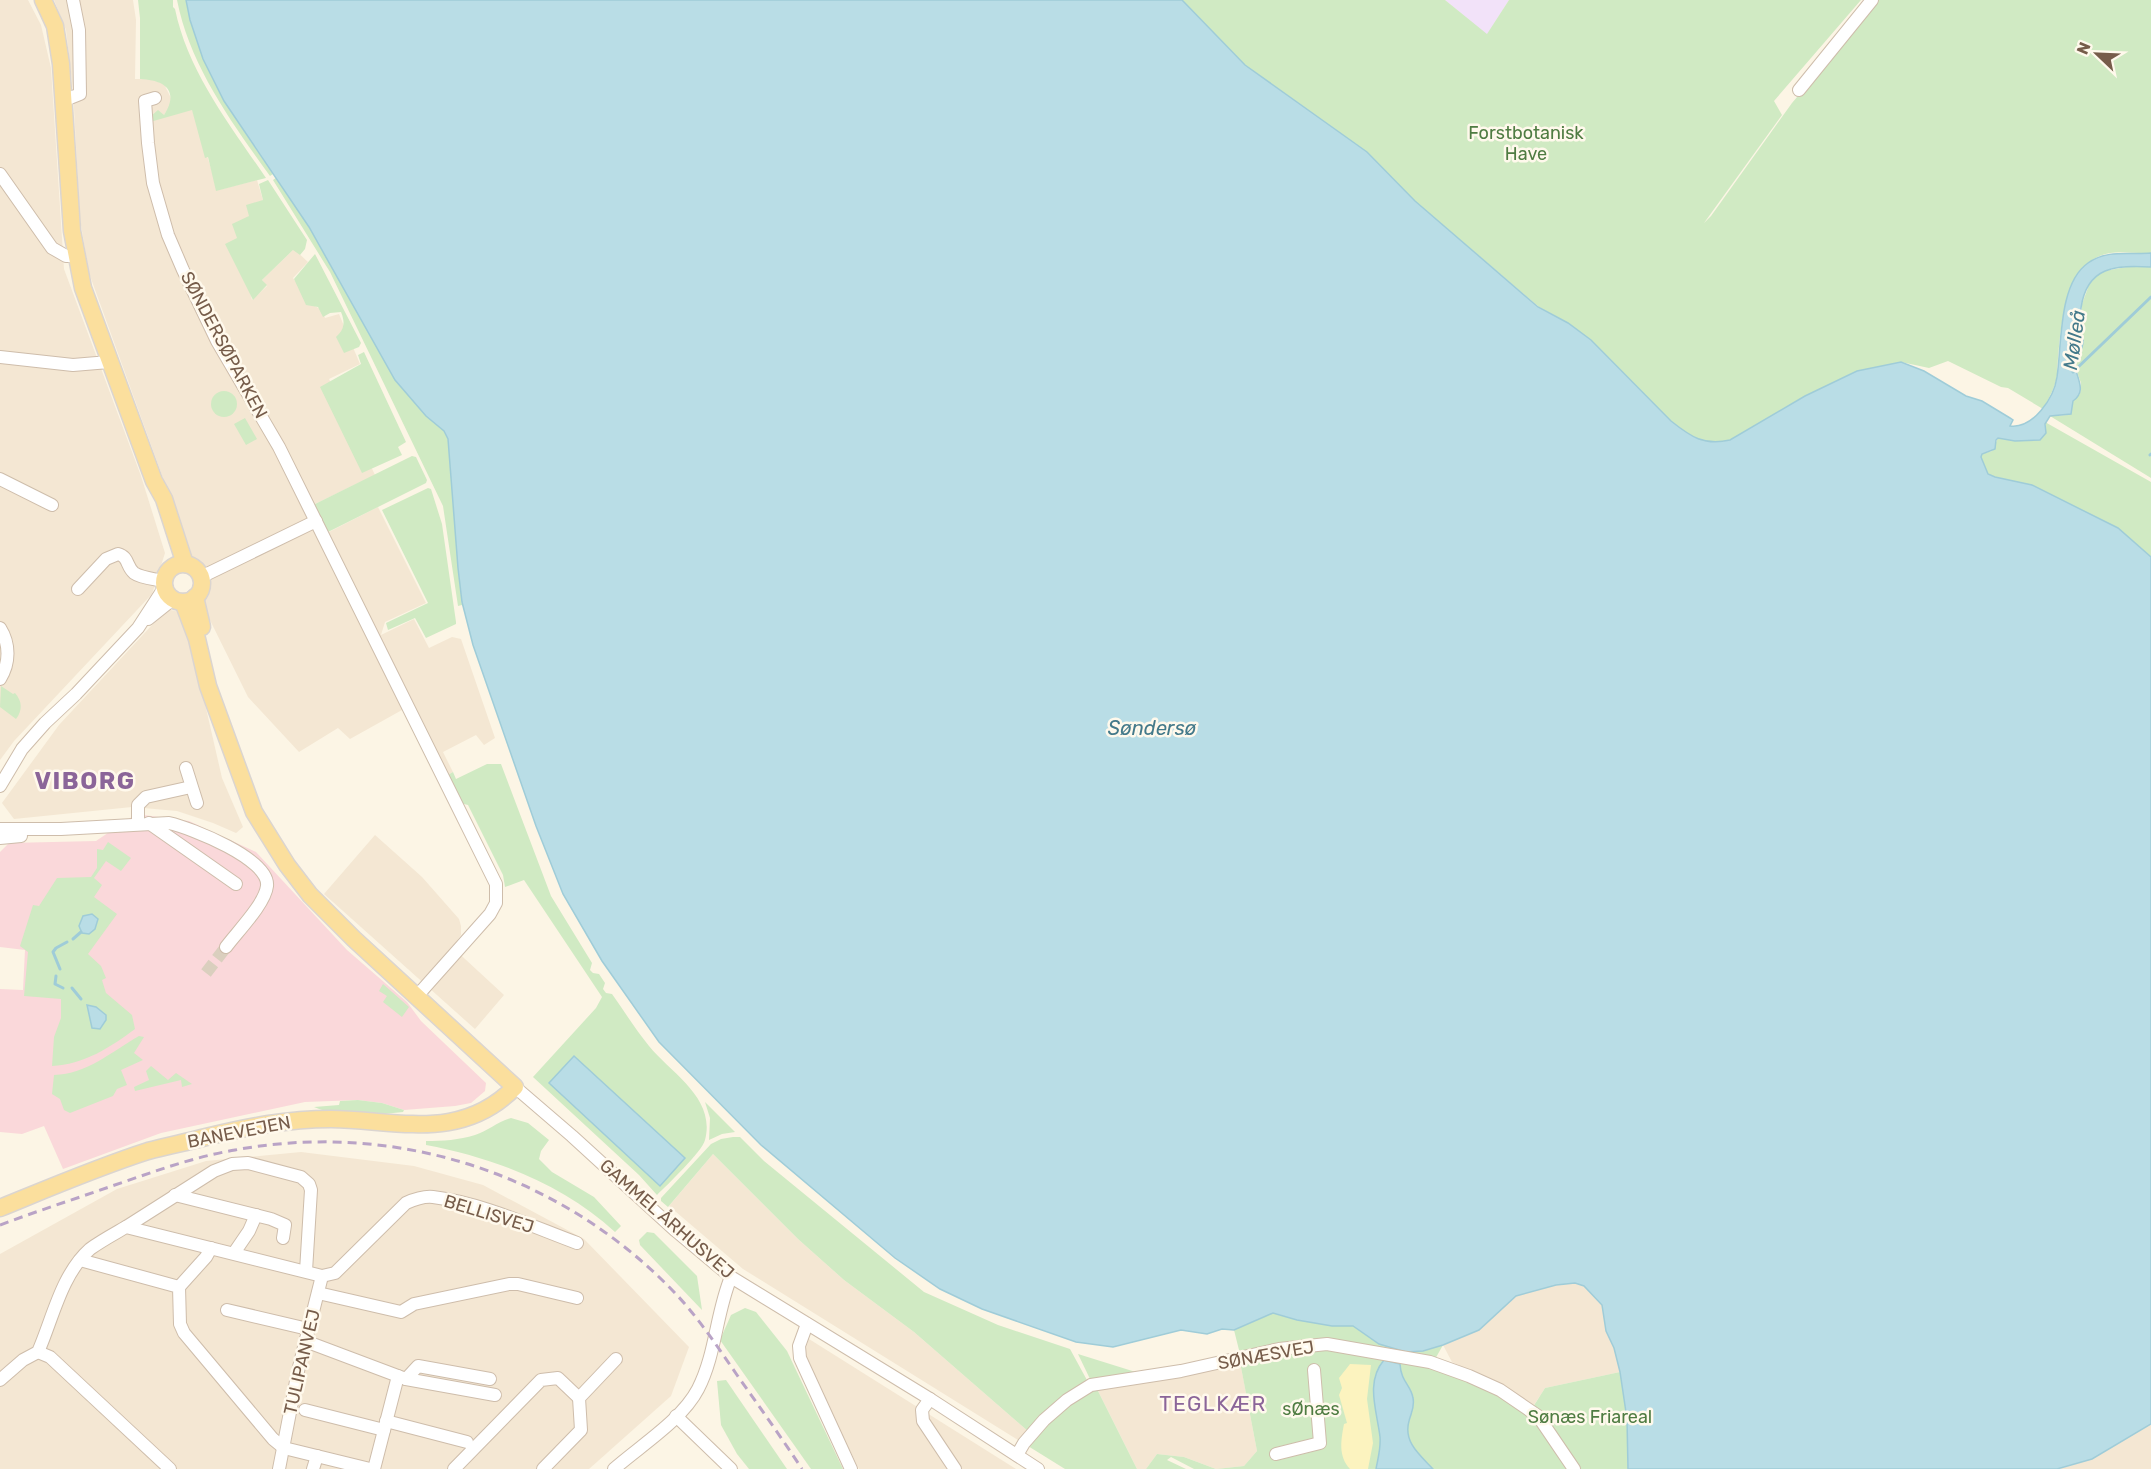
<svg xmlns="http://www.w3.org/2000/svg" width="2151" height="1469" viewBox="0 0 2151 1469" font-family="Rubik,sans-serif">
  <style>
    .residential { fill: #f4e7d3 }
    .education { fill: #f2e2f9 }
    .medical { fill: #fad8da }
    .green { fill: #d0eac3 }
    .sand { fill: #fcf3bf }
    .water { fill: #b9dde6; stroke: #9fccd8; stroke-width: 1.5 }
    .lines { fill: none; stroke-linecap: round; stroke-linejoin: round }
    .stream { stroke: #9fccd8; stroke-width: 3 }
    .minor-tunnel { stroke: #dacfbe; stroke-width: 12; stroke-dasharray: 12 6; stroke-linecap: butt }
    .minor-casing { stroke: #cebdab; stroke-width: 14 }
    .major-casing { stroke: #dbd5d0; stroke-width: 19 }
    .minor { stroke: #fff; stroke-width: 12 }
    .major { stroke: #fbdf9d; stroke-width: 16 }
    .rail { stroke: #b9a3c6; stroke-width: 3; stroke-dasharray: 9 6; stroke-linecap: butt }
    .labels { text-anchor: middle; stroke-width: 5; stroke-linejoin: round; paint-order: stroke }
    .park-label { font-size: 18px; fill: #4f7c42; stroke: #fff9ec }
    .street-label { font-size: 18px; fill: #765c4a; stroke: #fff9ec }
    .water-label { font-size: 20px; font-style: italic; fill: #43798a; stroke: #fff9ec }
    .quarter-label { font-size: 21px; letter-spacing: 1.5px; fill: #8b6599; stroke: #fff9ec }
    .district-label { font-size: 24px; font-weight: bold; letter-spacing: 1.5px; fill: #8b6599; stroke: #fff9ec }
  </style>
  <rect width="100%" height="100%" fill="#fcf5e5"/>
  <!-- residential -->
  <g class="residential">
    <path d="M0 0H28L41 25 51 68 64 269 141 476 165 553 152 594 14 741 0 760Z"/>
    <path d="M54 0H133L136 20 135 79H151L164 84 171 98 170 106 164 115 165 117 192 109 218 190 257 180 263 200 249 216 237 238 252 300 267 286 262 280 294 249 308 262 293 278 313 305 322 310 325 318 339 314 360 364 329 379 375 475 313 505 327 533 378 507 426 603 385 622 381 635 414 619 429 648 452 637 461 639 495 738 484 745 476 735 443 752 453 772 446 776 411 705 350 739 338 728 299 752 248 697 204 608 190 553 89 273 80 219 73 90 66 30Z"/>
    <path d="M167 609 179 612 195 660 222 778 243 827 236 833 213 823 177 811 132 807 14 819 2 803 59 725Z"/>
    <path d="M375 835 422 877 459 919 461 926V935L452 947 504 995 475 1029 324 894Z"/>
    <path d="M301 1152 414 1166 483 1185 584 1239 689 1347 671 1396 589 1469H0V1254L117 1189 206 1161Z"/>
    <path d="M713 1154 798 1239 844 1280 914 1332 1029 1432 1018 1440 743 1269 669 1206Z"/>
    <path d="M1575 1283 1584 1286 1602 1305 1605 1318 1606 1331 1614 1348 1620 1372 1545 1388 1534 1405 1512 1391 1452 1362 1443 1345 1479 1330 1516 1296 1556 1285Z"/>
    <path d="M809 1339 1016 1469H859L808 1365 805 1351Z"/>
    <path d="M1240 1362 1257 1451 1244 1466 1216 1469 1184 1457 1157 1454 1146 1469H1137L1096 1387Z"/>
    <path d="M2151 1424V1469H2058L2092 1459Z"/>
  </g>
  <!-- education -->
  <path class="education" d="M1445 0H1509L1487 35Z"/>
  <!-- medical -->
  <path class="medical" d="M136 814 189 821 256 852 347 950 407 1002 421 1021 486 1083 485 1091 471 1103 455 1106 404 1110 382 1103 358 1100 305 1102 161 1133 63 1169 44 1126 22 1134 0 1132V989L23 990 25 950 0 947V852L9 843 96 841Z"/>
  <!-- green -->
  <g class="green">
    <path d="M138 0H173V7L175 9C188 72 230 125 266 178L216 191 208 157 205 158 192 110 150 122 151 116 158 110 164 115C180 90 164 80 140 79V18Z"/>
    <path d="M177 0H186C200 71 234 116 273 174L270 176C232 123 190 66 177 0Z"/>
    <path d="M1182 0H1445L1487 34 1509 0H1861L1774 101 1782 115 1704 223 1711 216 1792 103 1879 0H2151V253C2138 254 2123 251 2110 253 2061 261 2060 338 2057 375 2056 386 2048 400 2043 409L2008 388 2001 387 1948 361 1929 368 1901 362 1857 371 1805 396 1730 440C1704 446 1691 437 1671 421L1591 340 1568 323 1539 307 1415 201 1367 152 1245 65Z"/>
    <path d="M276 178 309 227 395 380 426 416 444 431 448 439 462 605 458 606 443 506 330 272 273 180Z"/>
    <path d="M268 180 307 240 305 249 300 255 293 250 262 280 267 285 253 300 225 244 237 238 232 224 249 216 246 205 263 200 259 184Z"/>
    <path d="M315 254 361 343 359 347 344 353 336 337C345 329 345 322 341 312L330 313 323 317 318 307 306 305 294 279Z"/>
    <path d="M2132 266 2151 267V478L2050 416 2068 415 2073 400 2080 394 2081 383 2075 366 2082 349 2079 330 2082 304 2089 285 2099 272Z"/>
    <path d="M364 352 406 442 398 447 402 455 362 473 320 387 361 364 358 355Z"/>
    <circle cx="224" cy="404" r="13"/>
    <path d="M245 418 257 439 246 445 234 424Z"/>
    <path d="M2045 422 2151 482V557L2118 528 2032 485 1995 477 1988 474 1981 457 1982 454 1992 451 1998 438 2020 440 2046 428Z"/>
    <path d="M412 456 416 457 427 480 426 483 326 533 313 505Z"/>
    <path d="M428 488 431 489 442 524 456 622V624L426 638 415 618 388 630 386 623 428 603 382 510Z"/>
    <path d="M1 686 13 694 15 693C22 701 23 710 16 719L0 707Z"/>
    <path d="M487 764H501L551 896 592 963 590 970 593 973 599 974 605 983 603 989 606 993 612 994C624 1011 636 1030 649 1046 672 1074 716 1098 705 1140 702 1152 667 1185 657 1195L639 1175 533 1077 596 1008 602 997 524 880 505 887 503 875 468 805 460 803 446 776 453 772 456 779Z"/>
    <path d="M108 842 131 858 121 871 106 861 94 878 102 885 94 897 117 914 88 954 101 966 106 978 102 980 106 993 132 1015 135 1029C111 1047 83 1065 52 1066L54 1037 61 1018V999L24 996 28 952 20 946 33 905 39 906 57 878 91 877 97 868V849L103 850Z"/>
    <path d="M383 984 409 1007 402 1017 383 1002 387 996 379 991Z"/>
    <path d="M139 1036 144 1037 134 1053 143 1060 121 1070 127 1085 117 1089 113 1096 70 1113 64 1110 60 1099 52 1094 54 1075C87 1074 111 1052 139 1036Z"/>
    <path d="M151 1066 168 1080 176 1073 192 1084 182 1087 181 1080 135 1091 134 1087 149 1080 146 1071Z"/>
    <path d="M358 1100 382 1103 404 1110 403 1112C376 1115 339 1118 314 1107L339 1105 340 1101Z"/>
    <path d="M705 1102 735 1132 722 1134 709 1140 710 1118Z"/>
    <path d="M511 1118 528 1123 549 1140 541 1151 539 1159 552 1172 594 1197 621 1226 615 1232C564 1185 495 1158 426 1145V1141C443 1141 459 1140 475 1135 488 1131 497 1122 511 1118Z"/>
    <path d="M733 1137H740L764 1161 924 1292 998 1325 1070 1349 1088 1382 1029 1432 914 1332 844 1280 798 1239 713 1154 668 1207 661 1201V1198L711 1144 721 1139Z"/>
    <path d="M647 1232 654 1233 697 1276 702 1310 640 1245 639 1240Z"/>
    <path d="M745 1308 756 1312 787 1351 843 1469H811L720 1340 731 1315Z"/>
    <path d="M1273 1313 1297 1320 1332 1326H1353L1379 1344 1406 1352 1423 1351 1443 1345 1434 1361 1332 1342 1240 1354 1234 1330Z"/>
    <path d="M1329 1347 1425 1365 1467 1378 1529 1412 1571 1469H1194L1171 1457 1167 1460 1186 1469H1146L1157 1454 1184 1457 1216 1469 1244 1466 1257 1451 1240 1362 1252 1357Z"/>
    <path d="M1078 1354 1142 1374 1091 1381Z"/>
    <path d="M1620 1372 1627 1419 1628 1469H1576L1533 1407 1545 1388Z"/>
    <path d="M726 1380 787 1469H749L737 1454 721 1425 717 1381Z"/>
    <path d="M1096 1387 1137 1469H1065L1028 1446 1050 1419Z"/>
  </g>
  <!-- sand -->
  <path class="sand" d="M1350 1364 1371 1365 1367 1399 1373 1443 1368 1469H1350C1338 1456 1341 1440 1344 1424L1347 1423 1339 1395 1342 1388 1339 1378Z"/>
  <!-- water -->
  <g class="water">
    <path d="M186 0H1182L1245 65 1367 152 1415 201 1538 307 1568 323 1591 340 1671 421C1691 437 1704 446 1730 440L1805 396 1857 371 1901 362 1924 371 1966 396 1982 401 2010 418 2013 420 2010 426C2033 429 2054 398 2057 377 2062 345 2058 284 2088 263 2108 249 2129 255 2151 253V267C2116 265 2087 266 2081 308 2080 315 2077 324 2079 331 2081 337 2083 333 2083 339 2084 349 2077 357 2075 366 2077 379 2087 391 2073 401L2071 414 2050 416 2045 424 2046 433 2040 440 2015 441 1998 438 1996 440 1995 449 1982 454 1981 457 1988 474 1995 477 2032 485 2118 528 2151 557V1424L2092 1459 2057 1469H1628L1627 1419 1620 1372 1614 1348 1606 1331 1602 1305 1584 1286 1575 1283 1556 1285 1516 1296 1479 1330 1443 1345 1423 1351 1406 1352 1379 1344 1353 1326H1332L1297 1320 1273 1313 1234 1330 1222 1329 1207 1334 1181 1330 1113 1347 1076 1342 982 1309 940 1289 895 1258 761 1145 659 1042 602 961 563 894 536 826 473 645 462 602 458 568 448 439 444 431 426 416 395 380 309 227 224 101 203 59 190 20Z"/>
    <path d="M92 914 98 919 95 929 89 934 82 933 79 926 83 916Z"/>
    <path d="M87 1005 96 1007 106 1015V1020L100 1029 92 1028Z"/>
    <path d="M574 1056 685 1158 660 1186 549 1083Z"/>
    <path d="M1384 1360 1400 1364C1401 1382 1411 1385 1413 1398 1415 1407 1411 1413 1409 1421 1403 1442 1420 1455 1433 1469H1376C1378 1458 1381 1448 1380 1437 1377 1411 1365 1382 1384 1360Z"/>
  </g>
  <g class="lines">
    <!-- stream -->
    <g class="stream">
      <path d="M2073 372 2151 297"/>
      <path d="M2150 455 2151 454"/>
      <path d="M73 939 81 932"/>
      <path d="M60 969 53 952 56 948 67 942"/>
      <path d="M56 976 55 984 63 988"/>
      <path d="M72 988 81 999"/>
    </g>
    <!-- minor-tunnel -->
    <path class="minor-tunnel" d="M206 973 226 947"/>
    <defs>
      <g id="minor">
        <path d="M1799 90 1872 0"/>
        <path d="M155 98 145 101 148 143 153 183 168 235 183 270 217 341 279 447 496 884V903L490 914 417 996"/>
        <path d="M65 100 80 94 79 30 73 0"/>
        <path d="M0 174 52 248 66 256H77"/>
        <path d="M0 357 73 365 109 362"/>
        <path d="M0 479 52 505"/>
        <path d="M201 577 316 521"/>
        <path d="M78 589 106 559 118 554C129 557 126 566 134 573 141 578 155 579 164 581"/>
        <path d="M148 619 173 599"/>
        <path d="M0 628C10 644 10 663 0 679"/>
        <path d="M186 768 197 803"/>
        <path d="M0 786 22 749 45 723 76 694 138 628 164 588"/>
        <path d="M138 823V805L146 797 191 787"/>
        <path d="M149 823 236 884"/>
        <path d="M0 829H61L169 823C191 828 270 859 267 886 265 904 237 932 226 947"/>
        <path d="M0 838 21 836"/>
        <path d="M515 1087 572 1136 676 1231 731 1277 930 1399 1038 1469"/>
        <path d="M175 1195 271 1219 285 1225 283 1238"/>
        <path d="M126 1227 214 1171 232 1164 248 1163 301 1177 309 1184 311 1190 306 1271"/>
        <path d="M234 1253 249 1231 256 1215"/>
        <path d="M80 1260 179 1287 180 1324 184 1333 273 1439 284 1448 370 1469"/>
        <path d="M322 1276 335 1273 406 1203C415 1199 424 1196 433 1197 482 1203 531 1226 577 1243"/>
        <path d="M179 1287 206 1257 211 1248"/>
        <path d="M318 1293 401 1312 414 1304 509 1284H518L577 1298"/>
        <path d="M227 1310 308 1329"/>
        <path d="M807 1324 799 1346 800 1358 851 1469"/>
        <path d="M305 1341 406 1379 495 1395"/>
        <path d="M38 1352 50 1357 170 1469"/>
        <path d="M406 1379 418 1366 490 1379"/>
        <path d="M0 1380 23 1360 38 1352C53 1318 61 1275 90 1249 101 1241 114 1234 126 1227L322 1276"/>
        <path d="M930 1399 922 1410 923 1421 955 1469"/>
        <path d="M305 1410 384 1430"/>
        <path d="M676 1416 731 1469"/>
        <path d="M386 1421 467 1442"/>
        <path d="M1276 1454 1320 1443 1314 1370"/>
        <path d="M1017 1455 1024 1443 1044 1420 1067 1400 1091 1385 1181 1371 1279 1349 1327 1344 1430 1362 1469 1376 1500 1390 1538 1416 1574 1469"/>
        <path d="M279 1469 298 1371 322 1276"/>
        <path d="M313 1469 317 1456"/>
        <path d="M374 1469 398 1376"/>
        <path d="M454 1469 541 1380 558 1378 579 1398"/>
        <path d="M543 1469 581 1430 579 1398 616 1359"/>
        <path d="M614 1469C640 1446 682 1420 698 1389 716 1354 716 1313 731 1277"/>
      </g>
      <g id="major">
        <path d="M43 0 55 26 61 64 72 231 83 288 154 481 164 499 185 564"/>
        <circle cx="183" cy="583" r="19"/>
        <path d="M195 597 202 627"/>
        <path d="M0 1208C49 1188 98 1167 148 1151 167 1146 187 1142 206 1137 247 1127 287 1119 331 1119 399 1120 461 1142 515 1087L354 939 310 895 287 865 254 812 208 686 197 639 183 602"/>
      </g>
    </defs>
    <!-- minor casing -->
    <use href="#minor" class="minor-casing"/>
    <!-- major casing -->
    <use href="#major" class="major-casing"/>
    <!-- minor -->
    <use href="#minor" class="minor"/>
    <!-- major -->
    <use href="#major" class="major"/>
    <!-- rail -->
    <path class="rail" d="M0 1225C37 1211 75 1199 112 1186 153 1172 193 1157 235 1150 396 1120 561 1174 674 1292 698 1317 717 1346 737 1375 759 1406 781 1437 802 1469"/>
  </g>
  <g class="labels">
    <!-- park labels -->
    <g class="park-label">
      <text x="1526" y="139">Forstbotanisk<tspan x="1526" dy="21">Have</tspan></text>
      <text x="1311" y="1415">sØnæs</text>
      <text x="1590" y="1423">Sønæs Friareal</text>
    </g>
    <!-- street labels -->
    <g class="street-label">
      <text transform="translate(224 345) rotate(62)" y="6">SØNDERSØPARKEN</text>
      <text transform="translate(239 1132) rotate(-11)" y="6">BANEVEJEN</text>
      <text transform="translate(489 1214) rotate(17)" y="6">BELLISVEJ</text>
      <text transform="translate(667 1219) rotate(41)" y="6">GAMMEL ÅRHUSVEJ</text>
      <text transform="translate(1266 1355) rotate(-10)" y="6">SØNÆSVEJ</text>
      <text transform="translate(302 1362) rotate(-77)" y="6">TULIPANVEJ</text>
    </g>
    <!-- water labels -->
    <g class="water-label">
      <text transform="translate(2074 340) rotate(-82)" y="7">Mølleå</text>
      <text x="1152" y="735">Søndersø</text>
    </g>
    <!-- quarter labels -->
    <g class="quarter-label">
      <text x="1213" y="1411">TEGLKÆR</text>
    </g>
    <!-- district labels -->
    <g class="district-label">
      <text x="85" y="789">VIBORG</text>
    </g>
  </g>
  <!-- north arrow -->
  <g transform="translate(2097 54) rotate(293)" stroke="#fff9ec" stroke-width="4.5" paint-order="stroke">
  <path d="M0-4.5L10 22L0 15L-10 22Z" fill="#765c4a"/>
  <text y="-9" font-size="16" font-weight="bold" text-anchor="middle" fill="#765c4a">N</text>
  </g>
</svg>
